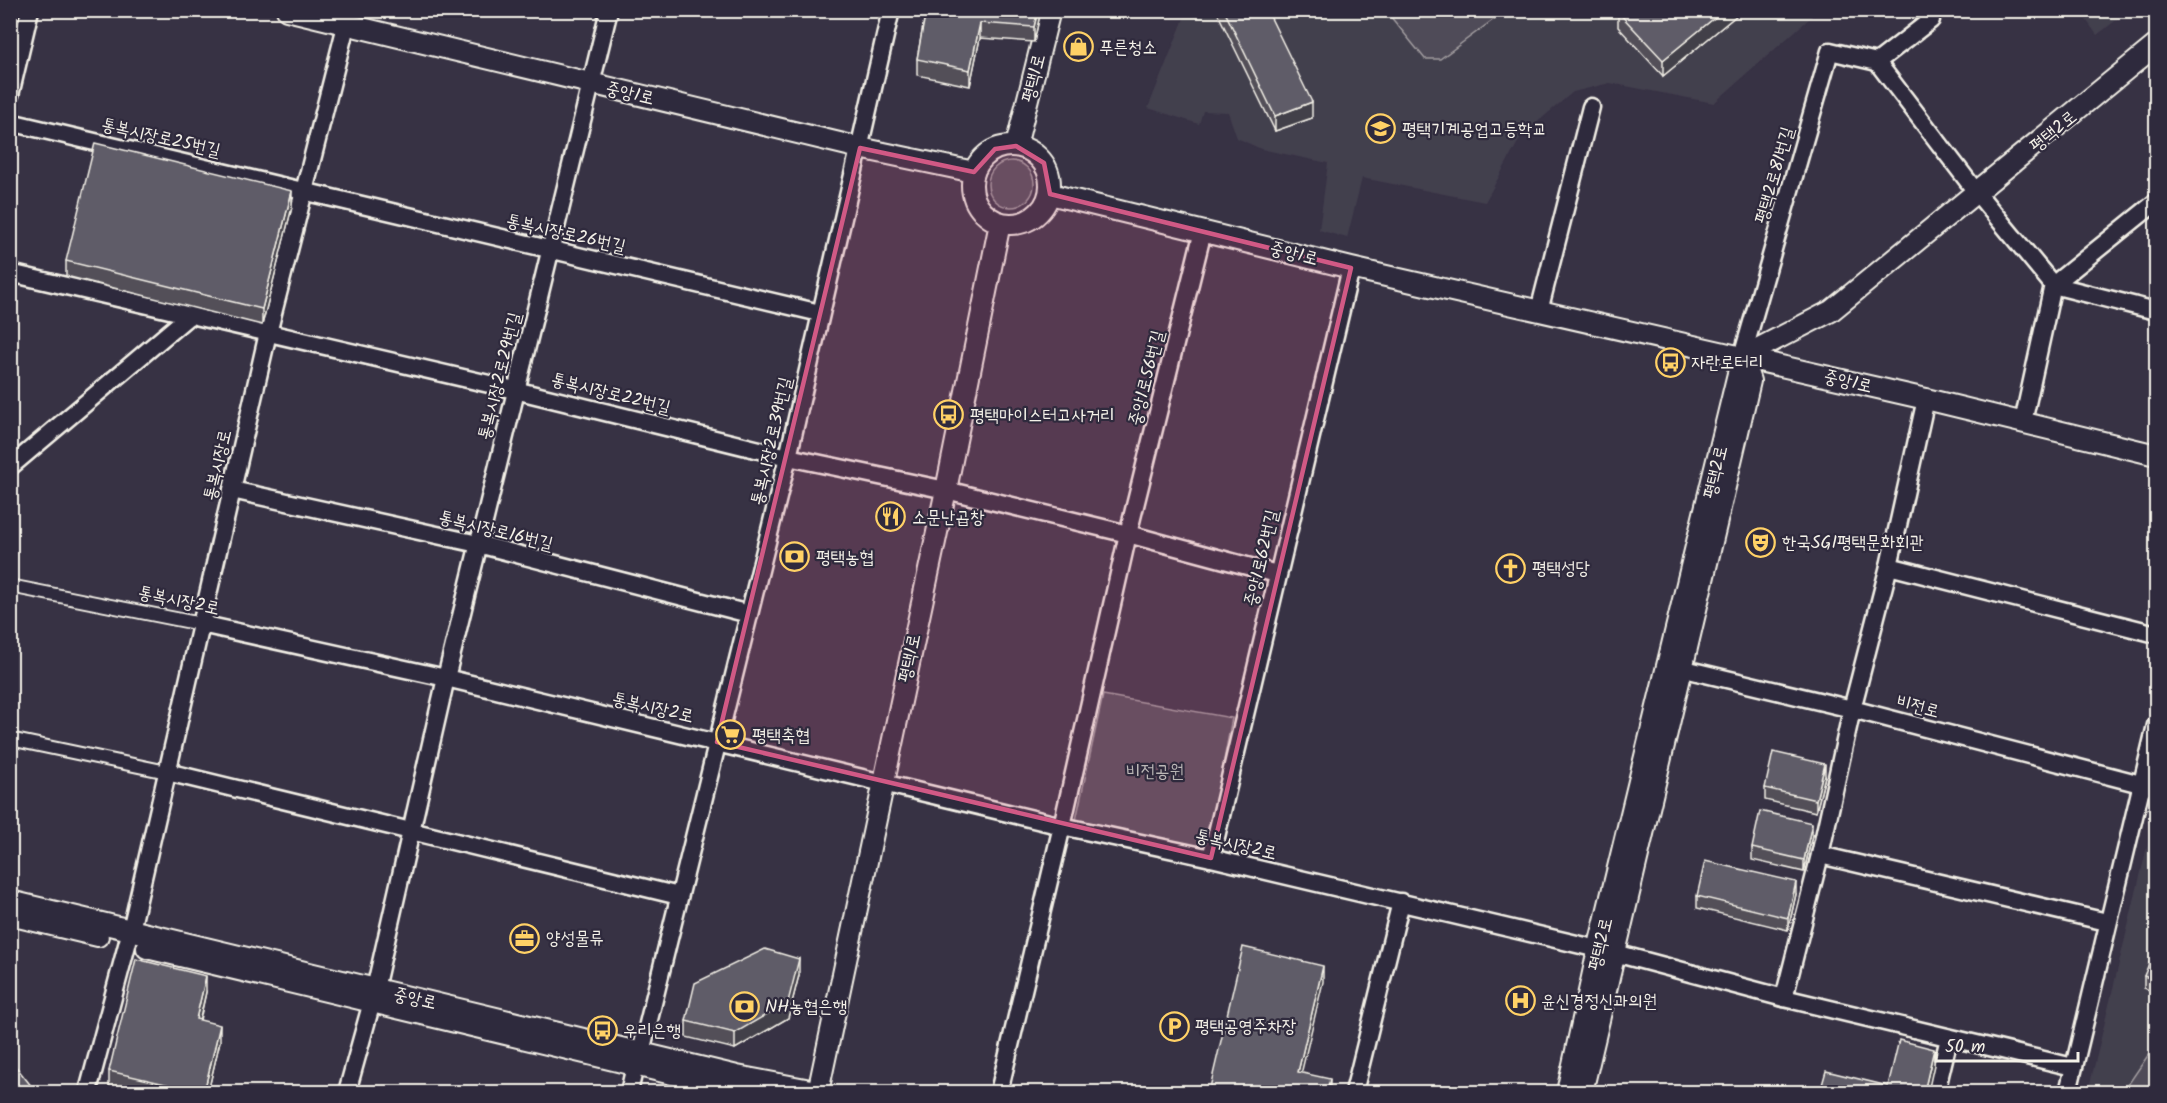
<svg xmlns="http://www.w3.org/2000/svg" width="2167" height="1103" viewBox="0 0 2167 1103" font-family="Kalam,'Poor Story',sans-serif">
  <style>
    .built { fill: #433f4e }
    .green { fill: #504b59; stroke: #a29ea0; stroke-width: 1.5 }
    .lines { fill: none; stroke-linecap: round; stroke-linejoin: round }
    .pedestrian-casing { stroke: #f4f1e8; stroke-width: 16 }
    .minor-casing { stroke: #f4f1e8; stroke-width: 21 }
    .tertiary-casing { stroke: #f4f1e8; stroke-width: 24 }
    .pedestrian { stroke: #2f2a3d; stroke-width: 12 }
    .minor { stroke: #2f2a3d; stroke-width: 16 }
    .tertiary { stroke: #2f2a3d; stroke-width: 20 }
    .wall { fill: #524f59; stroke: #f4f1e8; stroke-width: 1.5 }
    .shaded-wall { fill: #424048; stroke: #f4f1e8; stroke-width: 1.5 }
    .building { fill: #5f5c67; stroke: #f4f1e8; stroke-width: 1.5 }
    .marked { fill: #d15985; fill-opacity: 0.2; stroke: #d15985; stroke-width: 4.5; stroke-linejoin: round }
    .labels { text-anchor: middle; stroke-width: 4.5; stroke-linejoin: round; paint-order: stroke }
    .poi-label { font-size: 18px; fill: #f4f1e8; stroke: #2f2a3d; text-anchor: start }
    .street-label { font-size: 18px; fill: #f4f1e8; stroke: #2f2a3d }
    .park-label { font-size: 18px; fill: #bbb7b6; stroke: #2f2a3d }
  </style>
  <rect width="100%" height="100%" fill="#373244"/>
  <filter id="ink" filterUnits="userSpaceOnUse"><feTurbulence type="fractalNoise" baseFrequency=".0167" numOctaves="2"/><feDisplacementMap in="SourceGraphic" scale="12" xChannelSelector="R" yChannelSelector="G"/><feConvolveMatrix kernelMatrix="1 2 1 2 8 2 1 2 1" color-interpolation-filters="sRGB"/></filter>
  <g filter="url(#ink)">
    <!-- built -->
    <g class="built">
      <path d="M1187 11H1818L1714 103 1610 83 1573 92 1522 135 1485 202 1362 178 1347 238 1319 230 1328 163 1261 149 1237 138 1228 112 1203 111 1199 124 1148 108Z"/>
      <path d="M2080 11H2128L2097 35Z"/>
      <path d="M2156 815V1092H2088L2154 818Z"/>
    </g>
    <!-- green -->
    <g class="green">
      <path d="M1386 11H1505L1440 59H1425Z"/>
      <circle cx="1011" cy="184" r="23"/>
      <path d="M1103 695 1232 718 1207 849 1076 820Z"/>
      <path d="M2155 1045 2156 1092H2123Z"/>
    </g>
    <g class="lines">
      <defs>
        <g id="pedestrian">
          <path d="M10 586 201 624"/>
          <path d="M10 739 167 772"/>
        </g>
        <g id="minor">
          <path d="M1877 62 1931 20"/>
          <path d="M10 95 30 10"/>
          <path d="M10 122 820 313"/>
          <path d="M10 273 515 390 788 457 946 490 1128 534 1277 574"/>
          <path d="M1539 311 1591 107"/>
          <path d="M1742 357 1830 51 1877 62 1977 193 2053 285 2156 311"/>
          <path d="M2023 422 2053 285 2156 202"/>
          <path d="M10 467 191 314"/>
          <path d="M232 490 478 544 749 614"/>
          <path d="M1889 566 2156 634"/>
          <path d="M201 624 446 678 1062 826 1211 858 1615 953 1784 998 2073 1067"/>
          <path d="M1672 666 1852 709 2156 788"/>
          <path d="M167 772 679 896"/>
          <path d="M1820 855 2107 922"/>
          <path d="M1211 858 1351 268"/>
          <path d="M1784 998 1820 855 1852 709 1889 566 1926 399"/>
          <path d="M641 1052 788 457 891 10"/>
          <path d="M88 1091 131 930 268 333 350 10"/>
          <path d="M347 1092 372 1002 446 678 609 10"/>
          <path d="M629 1092 635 1066"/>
          <path d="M999 1092 1062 826 1128 534 1203 231"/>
          <path d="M1354 1092 1401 902"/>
          <path d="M1936 1092 1949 1038"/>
          <path d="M2068 1092 2156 725"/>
        </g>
        <g id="tertiary">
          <path d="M287 10 860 148 974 172"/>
          <circle cx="1011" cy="185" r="39"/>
          <path d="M1016 146 1050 10"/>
          <path d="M1050 194 1351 268 1926 399 2156 455"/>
          <path d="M10 901 737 1076 821 1092"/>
          <path d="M10 915 98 936"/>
          <path d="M147 948 747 1092"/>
          <path d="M818 1092 946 490 1000 223"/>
          <path d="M1567 1092 1598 950 1742 357 1831 311 2156 45"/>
          <path d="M1582 1092 1750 381 1742 357"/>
        </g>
      </defs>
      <!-- pedestrian casing -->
      <use href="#pedestrian" class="pedestrian-casing"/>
      <!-- minor casing -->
      <use href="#minor" class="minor-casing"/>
      <!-- tertiary casing -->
      <use href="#tertiary" class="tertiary-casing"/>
      <!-- pedestrian -->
      <use href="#pedestrian" class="pedestrian"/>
      <!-- minor -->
      <use href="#minor" class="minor"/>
      <!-- tertiary -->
      <use href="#tertiary" class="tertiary"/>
    </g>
    <!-- wall -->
    <g class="wall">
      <path d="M926 10H1041L1034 42 980 38 970 86 917 75V59Z"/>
      <path d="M1216 10H1267L1312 118 1275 131Z"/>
      <path d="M1743 10 1663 76 1618 27V12Z"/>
      <path d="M292 207 262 325 66 276V261Z"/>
      <path d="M1825 776 1816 812 1765 800V788Z"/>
      <path d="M1812 835 1804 872 1752 860V848Z"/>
      <path d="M2154 872 2157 873V885L2154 884Z"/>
      <path d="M1796 894 1788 930 1697 908V896Z"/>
      <path d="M2157 952V993L2144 988V976Z"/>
      <path d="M799 975 788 1018 735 1049 686 1037V1021Z"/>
      <path d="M206 992 200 1020 220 1041 208 1092H133L109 1087V1071Z"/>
    </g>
    <!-- shaded-wall -->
    <g class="shaded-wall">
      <path d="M1038 10H1041L1034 42V27Z"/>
      <path d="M1724 10H1743L1663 76V60Z"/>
      <path d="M980 23V38L970 86V70Z"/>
      <path d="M1312 102V118L1275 131V116Z"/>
      <path d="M292 191V207L262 325V309Z"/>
      <path d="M1825 764V776L1816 812V800Z"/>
      <path d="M1812 823V835L1804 872V860Z"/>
      <path d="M1796 882V894L1788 930V918Z"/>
      <path d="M799 959V975L788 1018 735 1049V1033Z"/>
      <path d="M1323 966V982L1298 1087V1072Z"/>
      <path d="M206 976V992L196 1035V1019Z"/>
      <path d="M220 1025V1041L208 1092H204Z"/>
      <path d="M1934 1049V1065L1928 1092H1924Z"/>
      <path d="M1330 1079V1092H1327Z"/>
    </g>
    <!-- building -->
    <g class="building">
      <path d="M926 10H1038L1034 27 980 23 970 70 917 59Z"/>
      <path d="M1224 10H1267L1312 102 1275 116Z"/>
      <path d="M1620 10H1724L1663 60 1618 12Z"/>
      <path d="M95 143 292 191 262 309 66 261Z"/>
      <path d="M1773 752 1825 764 1816 800 1765 788Z"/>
      <path d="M1760 811 1812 823 1804 860 1752 848Z"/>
      <path d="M1705 861 1796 882 1788 918 1697 896Z"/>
      <path d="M1243 947 1323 966 1298 1072 1330 1079 1327 1092H1209Z"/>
      <path d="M765 949 799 959 788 1002 735 1033 686 1021 695 983Z"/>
      <path d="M2154 951 2157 952V981L2144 976Z"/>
      <path d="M136 959 206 976 196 1019 220 1025 204 1092H200L109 1071Z"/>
      <path d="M1899 1040 1934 1049 1924 1092H1820L1826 1071 1888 1086Z"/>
      <path d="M10 1059 36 1092H10Z"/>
    </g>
  </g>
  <!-- marked area -->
  <path class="marked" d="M1016 146 1044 163 1050 194 1351 268 1211 858 717 742 860 148 974 172 995 149Z"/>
  <!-- icons -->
  <defs>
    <symbol id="shop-ring" viewBox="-11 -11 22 22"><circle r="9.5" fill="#2f2a3d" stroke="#ffd166" stroke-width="1.5"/><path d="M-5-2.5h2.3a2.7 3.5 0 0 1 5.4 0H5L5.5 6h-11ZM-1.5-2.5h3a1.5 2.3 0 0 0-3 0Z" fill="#ffd166"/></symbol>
    <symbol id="school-ring" viewBox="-11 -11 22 22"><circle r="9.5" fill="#2f2a3d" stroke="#ffd166" stroke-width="1.5"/><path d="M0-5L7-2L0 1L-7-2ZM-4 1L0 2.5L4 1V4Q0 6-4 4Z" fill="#ffd166"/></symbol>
    <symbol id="bus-ring" viewBox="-11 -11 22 22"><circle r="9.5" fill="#2f2a3d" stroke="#ffd166" stroke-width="1.5"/><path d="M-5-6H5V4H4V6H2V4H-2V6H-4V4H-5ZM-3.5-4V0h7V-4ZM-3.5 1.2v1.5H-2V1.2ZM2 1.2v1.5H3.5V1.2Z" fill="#ffd166"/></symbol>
    <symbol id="restaurant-ring" viewBox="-11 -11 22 22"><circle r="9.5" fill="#2f2a3d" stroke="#ffd166" stroke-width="1.5"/><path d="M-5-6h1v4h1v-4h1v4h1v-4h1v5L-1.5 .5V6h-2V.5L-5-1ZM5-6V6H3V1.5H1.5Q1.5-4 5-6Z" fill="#ffd166"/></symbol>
    <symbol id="theatre-ring" viewBox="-11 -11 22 22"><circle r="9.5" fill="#2f2a3d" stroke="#ffd166" stroke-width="1.5"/><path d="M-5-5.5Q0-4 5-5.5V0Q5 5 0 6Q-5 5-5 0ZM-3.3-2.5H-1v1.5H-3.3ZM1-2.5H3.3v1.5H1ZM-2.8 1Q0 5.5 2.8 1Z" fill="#ffd166"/></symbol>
    <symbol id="bank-ring" viewBox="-11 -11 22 22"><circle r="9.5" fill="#2f2a3d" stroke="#ffd166" stroke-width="1.5"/><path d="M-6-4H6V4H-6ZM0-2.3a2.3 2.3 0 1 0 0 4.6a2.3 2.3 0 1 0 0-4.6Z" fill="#ffd166"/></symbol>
    <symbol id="church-ring" viewBox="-11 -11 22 22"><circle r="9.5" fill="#2f2a3d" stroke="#ffd166" stroke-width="1.5"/><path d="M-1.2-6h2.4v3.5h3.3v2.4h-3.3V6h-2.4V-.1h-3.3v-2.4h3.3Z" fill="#ffd166"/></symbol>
    <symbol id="supermarket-ring" viewBox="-11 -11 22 22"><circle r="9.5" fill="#2f2a3d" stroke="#ffd166" stroke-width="1.5"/><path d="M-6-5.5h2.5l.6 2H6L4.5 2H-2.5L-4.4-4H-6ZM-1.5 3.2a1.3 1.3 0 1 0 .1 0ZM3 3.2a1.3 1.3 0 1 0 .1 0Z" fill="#ffd166"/></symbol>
    <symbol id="office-ring" viewBox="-11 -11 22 22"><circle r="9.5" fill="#2f2a3d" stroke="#ffd166" stroke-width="1.5"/><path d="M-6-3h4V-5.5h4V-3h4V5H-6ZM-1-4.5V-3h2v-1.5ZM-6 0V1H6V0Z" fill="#ffd166"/></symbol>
    <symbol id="hospital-ring" viewBox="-11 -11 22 22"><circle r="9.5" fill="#2f2a3d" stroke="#ffd166" stroke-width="1.5"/><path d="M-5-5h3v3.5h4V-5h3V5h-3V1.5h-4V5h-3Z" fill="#ffd166"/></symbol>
    <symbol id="parking-ring" viewBox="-11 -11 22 22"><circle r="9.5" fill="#2f2a3d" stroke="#ffd166" stroke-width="1.5"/><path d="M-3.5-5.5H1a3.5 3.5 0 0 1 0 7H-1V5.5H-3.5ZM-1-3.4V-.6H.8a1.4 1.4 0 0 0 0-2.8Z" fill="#ffd166"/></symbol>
  </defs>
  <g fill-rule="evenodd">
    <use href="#shop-ring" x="1062" y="30" width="33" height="33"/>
    <use href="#school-ring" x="1364" y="112" width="33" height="33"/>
    <use href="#bus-ring" x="1654" y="346" width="33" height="33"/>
    <use href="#bus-ring" x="932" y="398" width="33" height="33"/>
    <use href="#restaurant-ring" x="874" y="500" width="33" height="33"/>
    <use href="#theatre-ring" x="1744" y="526" width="33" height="33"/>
    <use href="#bank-ring" x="778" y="540" width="33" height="33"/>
    <use href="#church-ring" x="1494" y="552" width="33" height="33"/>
    <use href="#supermarket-ring" x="714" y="718" width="33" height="33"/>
    <use href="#office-ring" x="508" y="922" width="33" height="33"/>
    <use href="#hospital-ring" x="1504" y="984" width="33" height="33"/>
    <use href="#bank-ring" x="728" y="990" width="33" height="33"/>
    <use href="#parking-ring" x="1158" y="1010" width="33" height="33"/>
    <use href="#bus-ring" x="586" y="1014" width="33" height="33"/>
  </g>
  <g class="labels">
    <!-- poi labels -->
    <g class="poi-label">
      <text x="1099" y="53">푸른청소</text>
      <text x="1402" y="135">평택기계공업고등학교</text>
      <text x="1691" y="368">자란로터리</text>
      <text x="970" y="421">평택마이스터고사거리</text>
      <text x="912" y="523">소문난곱창</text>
      <text x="1782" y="548">한국SGI평택문화회관</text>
      <text x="816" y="563">평택농협</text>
      <text x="1532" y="574">평택성당</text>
      <text x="752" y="741">평택축협</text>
      <text x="546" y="944">양성물류</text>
      <text x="1541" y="1007">윤신경정신과의원</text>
      <text x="765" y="1012">NH농협은행</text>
      <text x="1195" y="1032">평택공영주차장</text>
      <text x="623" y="1036">우리은행</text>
    </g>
    <!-- street labels -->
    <g class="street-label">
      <text transform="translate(1033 78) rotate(-76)" y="6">평택1로</text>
      <text transform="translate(630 93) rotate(13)" y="6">중앙1로</text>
      <text transform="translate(2053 131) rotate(-39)" y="6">평택2로</text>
      <text transform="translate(161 137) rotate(13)" y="6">통복시장로25번길</text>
      <text transform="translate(1774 175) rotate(-74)" y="6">평택2로81번길</text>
      <text transform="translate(566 233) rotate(13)" y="6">통복시장로26번길</text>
      <text transform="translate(1294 253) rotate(14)" y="6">중앙1로</text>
      <text transform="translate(499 376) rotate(-76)" y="6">통복시장2로29번길</text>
      <text transform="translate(1146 378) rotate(-76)" y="6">중앙1로56번길</text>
      <text transform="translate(1848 381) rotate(13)" y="6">중앙1로</text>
      <text transform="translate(611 393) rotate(14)" y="6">통복시장로22번길</text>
      <text transform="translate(771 441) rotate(-77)" y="6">통복시장2로39번길</text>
      <text transform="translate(217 465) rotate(-77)" y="6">통복시장로</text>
      <text transform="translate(1715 472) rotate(-77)" y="6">평택2로</text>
      <text transform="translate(496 530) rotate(14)" y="6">통복시장로16번길</text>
      <text transform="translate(1261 558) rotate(-77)" y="6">중앙1로62번길</text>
      <text transform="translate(179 600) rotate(12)" y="6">통복시장2로</text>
      <text transform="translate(909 658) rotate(-78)" y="6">평택1로</text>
      <text transform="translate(1918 706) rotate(15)" y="6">비전로</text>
      <text transform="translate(653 707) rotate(13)" y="6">통복시장2로</text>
      <text transform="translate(1236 844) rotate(13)" y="6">통복시장2로</text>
      <text transform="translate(1600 944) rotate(-77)" y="6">평택2로</text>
      <text transform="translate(415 998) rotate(13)" y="6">중앙로</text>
    </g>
    <!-- park labels -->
    <g class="park-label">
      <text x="1155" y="777">비전공원</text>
    </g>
  </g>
  <!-- margin -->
  <rect width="2167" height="1103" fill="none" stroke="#2f2a3d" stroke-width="36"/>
  <rect x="18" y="18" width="2131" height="1067" fill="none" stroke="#f4f1e8" stroke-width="2" filter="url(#ink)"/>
  <!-- scale -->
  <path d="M1936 1052v9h142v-9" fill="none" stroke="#f4f1e8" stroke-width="3"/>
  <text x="1945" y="1052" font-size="18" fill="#f4f1e8" stroke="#2f2a3d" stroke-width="4.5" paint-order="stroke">50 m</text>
</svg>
